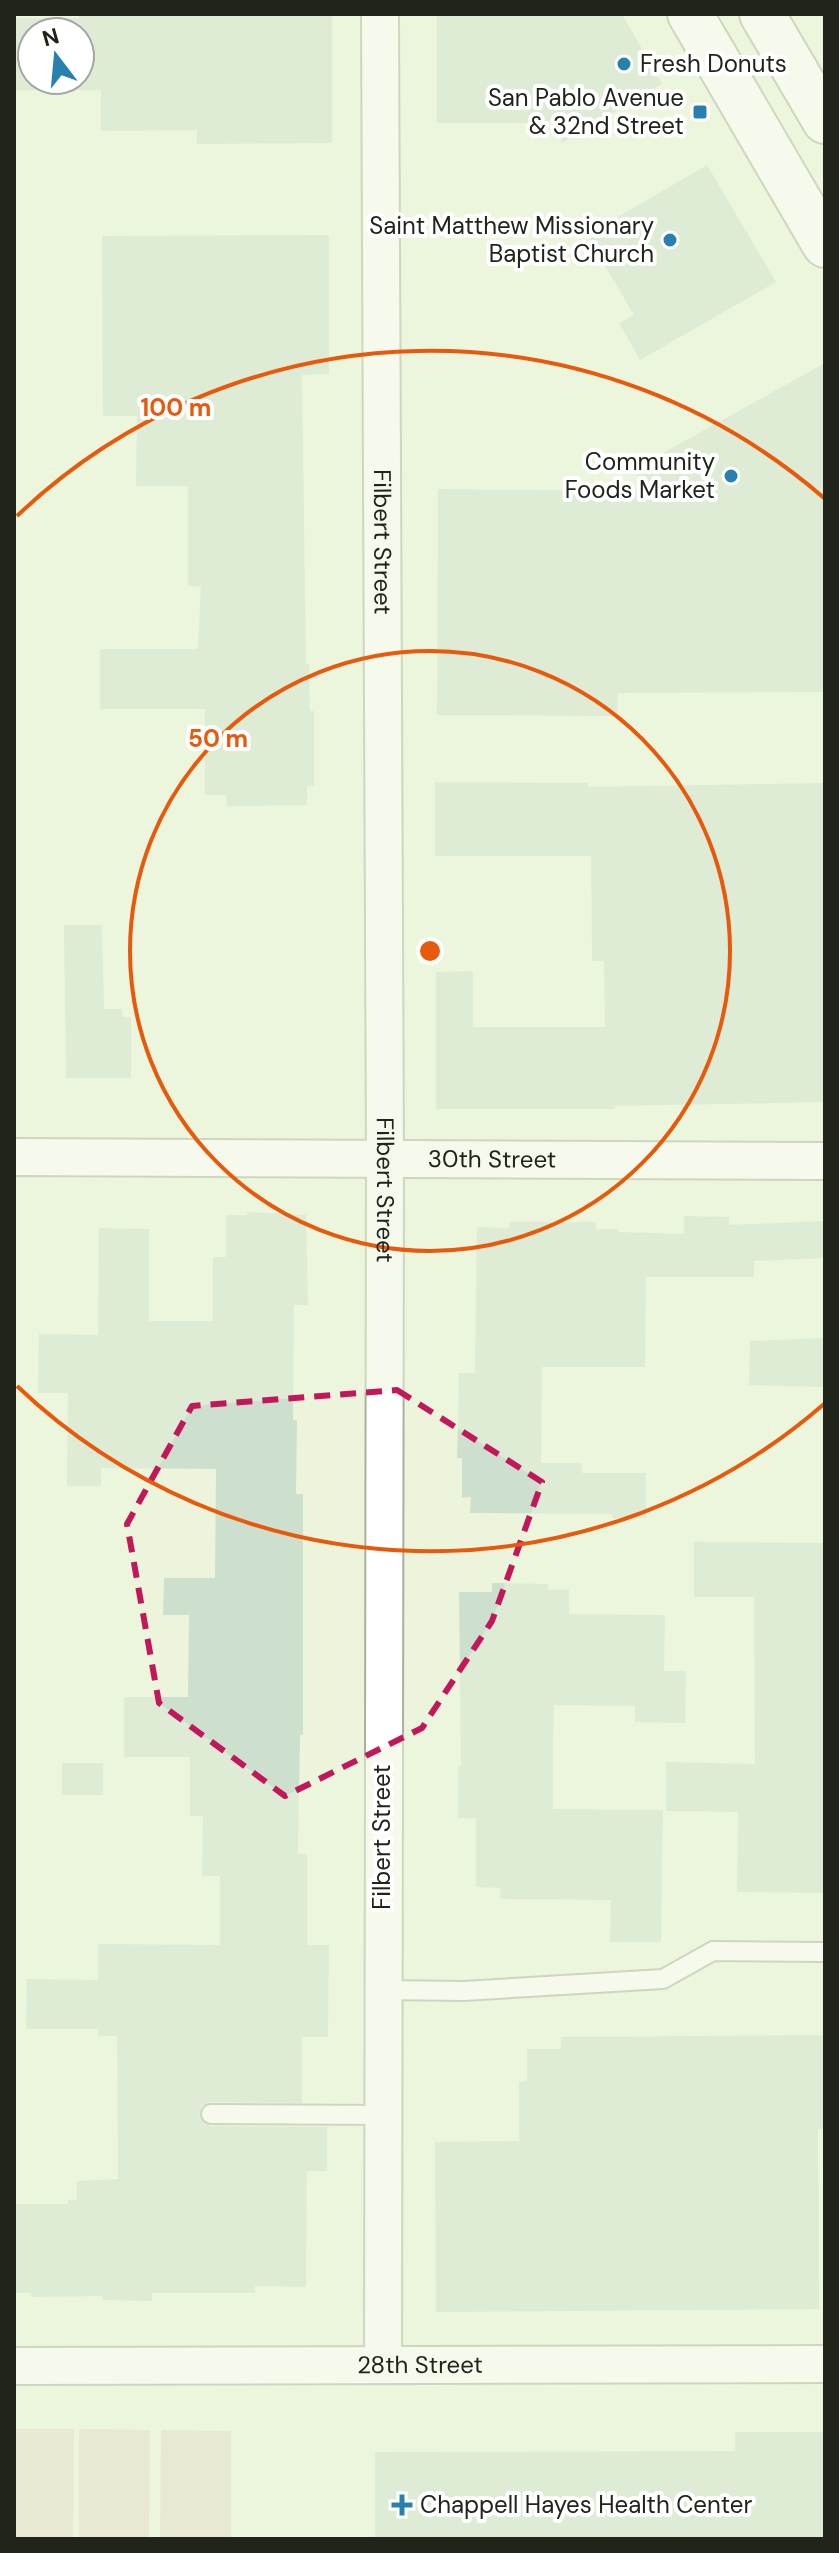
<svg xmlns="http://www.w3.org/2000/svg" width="839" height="2553" viewBox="0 0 839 2553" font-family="'DM Sans',sans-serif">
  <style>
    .green { fill: #e3d8c7 }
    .building { fill: #cce0cd; fill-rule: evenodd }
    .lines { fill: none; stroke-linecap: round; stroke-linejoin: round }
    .lane-casing { stroke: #a8b199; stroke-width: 22 }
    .street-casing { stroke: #a8b199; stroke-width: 40 }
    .primary-casing { stroke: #a8b199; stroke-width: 48 }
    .lane { stroke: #fff; stroke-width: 18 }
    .street { stroke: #fff; stroke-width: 36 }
    .primary { stroke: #fff; stroke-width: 44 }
    .marked { fill: none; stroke: #c2185b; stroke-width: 6; stroke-dasharray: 16 10; stroke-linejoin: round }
    .ring { fill: none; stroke: #e8590c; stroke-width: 4 }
    .poi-dot { fill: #2880af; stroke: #fff; stroke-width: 3 }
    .labels { text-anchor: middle; stroke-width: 8; stroke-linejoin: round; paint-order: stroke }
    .poi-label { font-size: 24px; fill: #20241b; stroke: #fff; text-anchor: end }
    .street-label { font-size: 24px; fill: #20241b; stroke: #fff }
    .centre { fill: #e8590c; stroke: #fff; stroke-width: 4 }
    .ring-label { font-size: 24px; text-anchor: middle; font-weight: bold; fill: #e8590c; stroke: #fff; stroke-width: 8; stroke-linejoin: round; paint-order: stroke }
  </style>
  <rect width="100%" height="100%" fill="#ecf5dc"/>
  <!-- green -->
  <g class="green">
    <path d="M14 2429H74L73 2539H14Z"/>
    <path d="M79 2429 150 2430 149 2539H79Z"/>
    <path d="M161 2430 231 2431V2539H160Z"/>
  </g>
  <!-- building -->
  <g class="building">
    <path d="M79 14H332V143L197 144V130L101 131V90H14V18H79ZM32 32H80V80H32Z"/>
    <path d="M437 14H622L662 84 562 143 557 123H437Z"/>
    <path d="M707 165 776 282 640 360 619 323 634 315 587 235Z"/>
    <path d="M329 235V374L302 375 306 664H309L310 711H314V786H307V805L227 806 226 795H205V709H100V649H198L201 586H188V486H136L137 416H103L102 236Z"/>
    <path d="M825 363V692L618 693 617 716 437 715 438 489 639 491 636 468Z"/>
    <path d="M435 782 588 783V787L825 783V1102L615 1106V1109H436V972L473 971V1027H605L604 961H592L591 856H435Z"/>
    <path d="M64 925H102L104 1009H122V1017H131V1078H66Z"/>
    <path d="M247 1212 306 1215 308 1305H294L293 1420H297L296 1494H303V1735H300L298 1854H307V1945H329L328 2037H302V2103L211 2102 201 2107 199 2115 204 2124 211 2126 327 2127V2171H307L306 2287 255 2286V2293H152V2301L103 2300V2296L31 2297V2293H14V2204H68V2200H77V2181L118 2179 117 2036H98V2029H26L27 1979 98 1980V1944L220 1945V1876H202L203 1816H190V1757H124V1697H188L189 1615H163L164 1578H215L216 1469 101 1468V1486H67L68 1393H38L39 1334 98 1335 99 1228 149 1229V1321H213V1257H226V1215H247Z"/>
    <path d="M684 1216 729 1217V1225L825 1221V1258L754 1261V1277H646L645 1367H542L541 1463H582V1473H646V1518H612V1514L470 1513 471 1497 462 1498V1458H457L458 1422 459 1373H475L477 1227 509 1228V1222H596V1229H618V1232L684 1234Z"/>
    <path d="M825 1338V1387L749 1385 750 1341Z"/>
    <path d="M694 1542 825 1543V1893L737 1892 738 1812 666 1811V1762L755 1764 754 1597H694Z"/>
    <path d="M492 1583 548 1584V1590H569V1614L665 1615 664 1671H686L685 1723 635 1722V1706L554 1705 553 1736V1809L663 1810 661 1942H610L611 1900 500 1899 501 1888 476 1887V1818H458V1766H461L459 1592H492Z"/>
    <rect x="62" y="1763" width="41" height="32"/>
    <path d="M825 2035V2129H818L819 2309 436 2312 435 2142 519 2141V2082L527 2081V2049H561V2037Z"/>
    <path d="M735 2432H825V2539H375V2452L735 2451Z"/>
  </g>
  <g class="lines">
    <defs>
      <g id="lane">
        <path d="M383 1990 464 1991 663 1979 713 1951 825 1952"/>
        <path d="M211 2114 383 2115"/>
      </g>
      <g id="street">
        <path id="s1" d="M380 14 385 1158 383 2364"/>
        <path id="s2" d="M14 1157 825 1161"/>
        <path id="s3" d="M14 2366 825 2364"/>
      </g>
      <g id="primary">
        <path d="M690 14 825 245"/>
        <path d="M762 14 825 121"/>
      </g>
    </defs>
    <!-- lane casing -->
    <use href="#lane" class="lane-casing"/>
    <!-- street casing -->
    <use href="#street" class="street-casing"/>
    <!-- primary casing -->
    <use href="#primary" class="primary-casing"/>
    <!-- lane -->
    <use href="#lane" class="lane"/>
    <!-- street -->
    <use href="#street" class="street"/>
    <!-- primary -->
    <use href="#primary" class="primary"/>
  </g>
  <!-- marked area -->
  <path d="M0 0H839V2553H0ZM397 1390 542 1482 492 1621 422 1728 285 1796 159 1703 127 1524 192 1406Z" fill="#ecf5dc" fill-opacity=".55" fill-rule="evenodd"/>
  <path class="marked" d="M397 1390 542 1482 492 1621 422 1728 285 1796 159 1703 127 1524 192 1406Z"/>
  <!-- distance rings -->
  <g class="ring">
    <circle cx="430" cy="951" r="300"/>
    <path d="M824 1404A600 600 0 0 1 17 1386M17 516A600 600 0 0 1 824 498"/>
  </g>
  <!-- markers -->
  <g class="poi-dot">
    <circle cx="624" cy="64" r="8"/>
    <rect x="692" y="104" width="16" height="16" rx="4"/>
    <circle cx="670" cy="240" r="8"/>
    <circle cx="731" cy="476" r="8"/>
    <path d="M398 2493h8v8h8v8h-8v8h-8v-8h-8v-8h8z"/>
  </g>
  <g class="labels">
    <!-- poi labels -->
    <g class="poi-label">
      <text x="640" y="72" text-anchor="start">Fresh Donuts</text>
      <text x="684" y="106">San Pablo Avenue<tspan x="684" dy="28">&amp; 32nd Street</tspan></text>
      <text x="654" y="234">Saint Matthew Missionary<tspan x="654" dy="28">Baptist Church</tspan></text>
      <text x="715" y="470">Community<tspan x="715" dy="28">Foods Market</tspan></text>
      <text x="420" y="2513" text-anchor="start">Chappell Hayes Health Center</text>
    </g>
    <!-- street labels -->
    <g class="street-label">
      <text dy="8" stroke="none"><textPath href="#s1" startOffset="528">Filbert Street</textPath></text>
      <text dy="8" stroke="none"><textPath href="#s2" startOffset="478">30th Street</textPath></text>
      <text dy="8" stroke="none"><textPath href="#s1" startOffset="1176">Filbert Street</textPath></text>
      <text transform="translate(382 1837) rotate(-90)" y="8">Filbert Street</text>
      <text dy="8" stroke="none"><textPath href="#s3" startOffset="406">28th Street</textPath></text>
    </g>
  </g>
  <circle cx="430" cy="951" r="12" class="centre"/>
  <g class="ring-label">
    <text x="176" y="416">100 m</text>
    <text x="218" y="747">50 m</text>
  </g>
  <!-- border -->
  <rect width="839" height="2553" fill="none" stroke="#20241b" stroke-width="32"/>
  <!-- north arrow -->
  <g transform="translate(56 56) rotate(344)"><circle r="38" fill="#ffffff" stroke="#a6a7a4" stroke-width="2"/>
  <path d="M0-6L14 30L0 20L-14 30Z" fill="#2880af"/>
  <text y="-12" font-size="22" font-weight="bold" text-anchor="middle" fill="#20241b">N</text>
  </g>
</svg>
